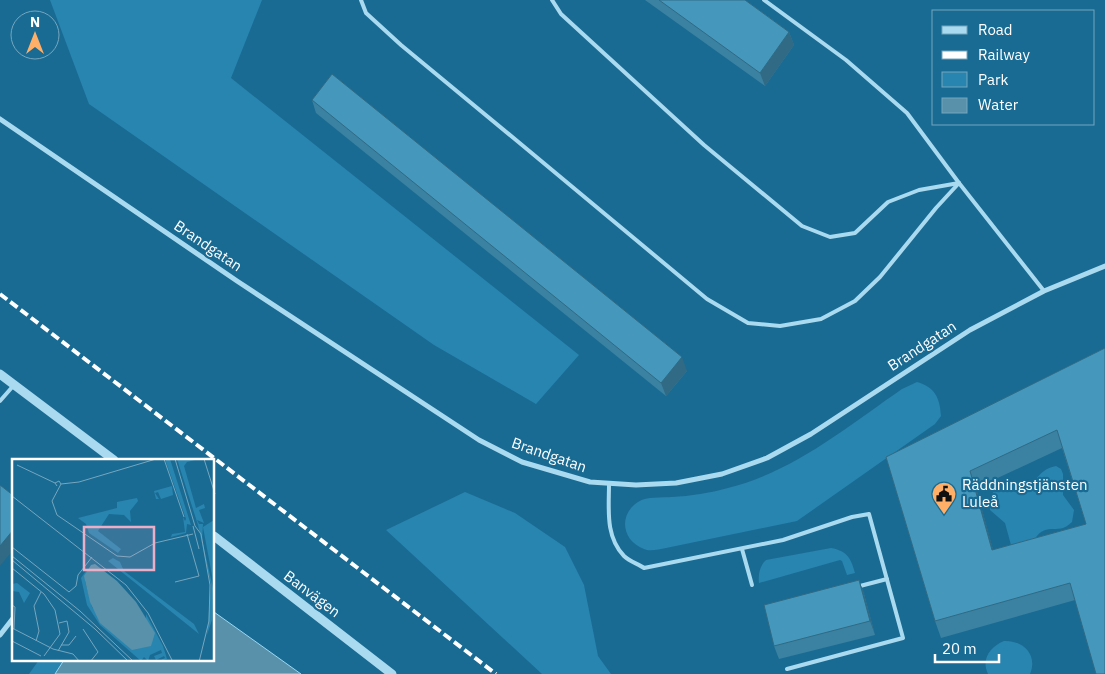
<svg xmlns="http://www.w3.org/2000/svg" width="1105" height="674" viewBox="0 0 1105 674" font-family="'IBM Plex Sans',sans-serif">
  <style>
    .green { fill: #2885af }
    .water { fill: #5991ab; stroke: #9bd8f2 }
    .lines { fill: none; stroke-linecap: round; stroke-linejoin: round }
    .service { stroke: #a9daf0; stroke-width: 4 }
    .minor { stroke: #a9daf0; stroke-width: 5 }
    .tertiary { stroke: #a9daf0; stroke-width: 9 }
    .rail { stroke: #fff; stroke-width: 4; stroke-dasharray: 9 4; stroke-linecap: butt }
    .wall { fill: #3b82a2; fill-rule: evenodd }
    .shaded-wall { fill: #306a84 }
    .building { fill: #4597bc; stroke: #306a84; fill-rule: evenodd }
    .labels { text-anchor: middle; stroke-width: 4.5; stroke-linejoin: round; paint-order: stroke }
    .street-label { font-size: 15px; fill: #fff; stroke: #196b93 }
    .poi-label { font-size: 15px; fill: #fff; stroke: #196b93; text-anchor: start }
    .inset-road { fill: none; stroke: #75a6be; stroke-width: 1 }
    .view { fill: #eaaec6; fill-opacity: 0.15; stroke: #eaaec6; stroke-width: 2.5 }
    .inset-edge { fill: none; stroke: #fff; stroke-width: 2.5 }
  </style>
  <rect width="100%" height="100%" fill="#196b93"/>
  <!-- green -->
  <g class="green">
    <path d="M50 0H262L231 78 579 355 536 404 434 345 89 104Z"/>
    <path d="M917 382C935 387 940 398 941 416L935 424 797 521 666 548C659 549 650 552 644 549 622 541 618 515 638 502 647 496 662 498 672 497 690 496 710 493 728 488 793 472 847 427 902 389Z"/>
    <path d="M1056 466 1061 469 1063 474V495L1074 510 1072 522C1056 538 1046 517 1031 545L1015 550 1011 545 1005 523 990 510C988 479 1008 491 1026 490 1037 480 1040 469 1056 466Z"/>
    <path d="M465 492 515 513 565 547 584 585 598 656 611 674H542L386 530Z"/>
    <path d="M831 548C847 551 851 558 855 573L847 575 842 561 840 560 759 583C758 575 760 565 766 560Z"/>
    <path d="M1004 641C1023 640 1038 655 1030 674H988C981 659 990 647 1004 641Z"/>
    <path d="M39 660H64L55 674H29Z"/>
  </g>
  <!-- water -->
  <path class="water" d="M214 612 301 674H55L64 660H214Z"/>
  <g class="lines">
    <!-- service -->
    <g class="service">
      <path d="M361 0 366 13 401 45 522 145 707 299 748 323 780 326 821 319 855 301 880 277 936 208 959 183"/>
      <path d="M552 0 561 14 704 145 802 226 830 237 855 233 888 202 919 190 959 183"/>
      <path d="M764 0 846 60 907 113 959 183 1044 291"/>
      <path d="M0 401 14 385"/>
      <path d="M609 484C609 509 605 536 624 556 629 561 638 564 644 568L783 540 852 517 869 514 903 638 787 669"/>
      <path d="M742 549 752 585"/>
      <path d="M860 586 887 579"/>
    </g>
    <!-- minor -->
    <g class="minor">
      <path d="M0 119 237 281 479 440 522 462 590 482 636 485 676 483 722 474 767 458 811 434 970 330 1044 291 1105 266"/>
      <path d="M0 635 14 617"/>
    </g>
    <!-- tertiary -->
    <g class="tertiary">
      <path d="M0 374 114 460"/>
      <path d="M214 536 392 674"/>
    </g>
    <!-- rail -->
    <path class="rail" d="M0 294 496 674"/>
  </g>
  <!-- wall -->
  <g class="wall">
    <path d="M645 0H745L789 32 794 45 765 86Z"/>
    <path d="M312 100 687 371 666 396 316 113Z"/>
    <path d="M1105 348V674L1075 600 941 638 935 621 886 457ZM1062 448 1086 524 993 550 976 488Z"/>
    <path d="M859 580 864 594 875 635 779 659 774 646Z"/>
  </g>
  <!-- shaded-wall -->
  <g class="shaded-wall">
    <path d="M789 32 794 45 765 86 760 73Z"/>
    <path d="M682 357 687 371 666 396 661 383Z"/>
    <path d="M970 471 976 488 998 567 992 550Z"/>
    <path d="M14 529V549L0 566V546Z"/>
    <path d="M859 580 864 594 875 635 870 621Z"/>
  </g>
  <!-- building -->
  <g class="building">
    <path d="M659 0H745L789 32 760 73Z"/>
    <path d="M332 74 682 357 661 383 312 100Z"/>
    <path d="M1105 348V674H1096L1070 583 935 621 886 457ZM1057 430 1086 524 992 550 970 471Z"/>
    <path d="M0 485 14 496V529L0 546Z"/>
    <path d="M859 580 870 621 774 646 764 605Z"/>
  </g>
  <!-- icons -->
  <defs>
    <symbol id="civic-pin" viewBox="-11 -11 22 30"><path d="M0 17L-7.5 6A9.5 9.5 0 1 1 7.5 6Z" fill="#ffaf67" stroke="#196b93"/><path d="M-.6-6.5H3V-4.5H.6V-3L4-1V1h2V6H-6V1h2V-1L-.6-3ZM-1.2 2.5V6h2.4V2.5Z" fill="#111"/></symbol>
  </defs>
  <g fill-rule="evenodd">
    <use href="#civic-pin" x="930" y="480" width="28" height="38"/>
  </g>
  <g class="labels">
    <!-- street labels -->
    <g class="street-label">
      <text transform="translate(208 246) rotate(34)" y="5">Brandgatan</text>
      <text transform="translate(922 346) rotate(-33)" y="5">Brandgatan</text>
      <text transform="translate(549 455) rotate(19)" y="5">Brandgatan</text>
      <text transform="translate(312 594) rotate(37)" y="5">Banvägen</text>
    </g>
    <!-- poi labels -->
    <g class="poi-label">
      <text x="962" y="490">Räddningstjänsten<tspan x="962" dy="17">Luleå</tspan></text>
    </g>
  </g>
  <!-- overview -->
  <g transform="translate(12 459)">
    <rect width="202" height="202" fill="#196b93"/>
    <path d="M158 0 179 66 175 65 174 74 159 78 160 75 173 73 171 58 173 62 174 60 154 3V0ZM165 0H187L175 3 172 7 184 49 192 45 193 49 187 51 192 64 185 61 187 65H191L190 81 201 129 200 161 195 176 199 126 186 66ZM160 27 161 36 149 40 146 33 143 34 147 40H144L142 32ZM125 39 126 42 118 52 119 63 112 56 97 55 86 72 109 90 106 94 77 74 74 65 66 59 105 49V43ZM202 61V127L191 68ZM101 99 108 103 112 112 182 165 187 175 96 102ZM76 109 73 122 80 148 86 156 134 159V155L151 187 155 200 147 202 153 199 152 197 144 201 142 197 150 194 149 191 138 196 136 202 132 198 129 202 88 166 75 146 69 119ZM5 124 18 134 12 144 7 133 0 132V125Z" fill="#2885af"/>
    <path d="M83 105 105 122 124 143 143 174 139 187 120 191 88 164 78 143 72 117 79 106Z" fill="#5991ab"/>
    <path class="inset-road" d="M152 0 172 58M163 0 183 67 189 75 198 126 197 162 187 203M192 0 203 35M5 6 43 24M49 25 67 23 144 0M45 27 43 24 47 22 49 25 40 42 45 56 105 97 118 98 143 84 181 75M0 37 114 126 136 154 161 203M181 67 187 90M0 88 57 133 64 127 66 116 80 98M0 97 68 152 122 203M0 101 83 170 117 203M0 109 32 135 43 151 48 175 32 197M163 123 187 117 175 75M0 146 3 148 2 170M0 169 41 190 61 195 68 203M71 170 86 193 78 203M0 182 29 197M24 182 27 172 22 147 29 133M49 186H57L64 177M46 192 57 173 55 162 47 164"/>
    <path class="view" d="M72 68H142V111H72Z"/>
    <rect width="202" height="202" class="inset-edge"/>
  </g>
  <!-- legend -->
  <rect x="932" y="10" width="162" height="115" fill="#196b93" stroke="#75a6be"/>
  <rect x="942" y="26" width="25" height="8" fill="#a9daf0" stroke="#75a6be"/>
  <text x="978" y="35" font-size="15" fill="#ffffff">Road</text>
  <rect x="942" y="51" width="25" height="8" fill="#ffffff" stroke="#75a6be"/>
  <text x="978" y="60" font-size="15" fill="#ffffff">Railway</text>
  <rect x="942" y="72" width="25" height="15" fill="#2885af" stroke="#75a6be"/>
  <text x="978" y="85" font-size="15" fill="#ffffff">Park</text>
  <rect x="942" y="98" width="25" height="15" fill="#5991ab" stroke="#75a6be"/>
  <text x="978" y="110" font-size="15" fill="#ffffff">Water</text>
  <!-- north arrow -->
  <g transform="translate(35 35)"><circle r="24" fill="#196b93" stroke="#75a6be"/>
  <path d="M0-4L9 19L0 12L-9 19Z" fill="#ffaf67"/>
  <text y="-8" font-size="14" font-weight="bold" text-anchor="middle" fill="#ffffff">N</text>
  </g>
  <!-- scale -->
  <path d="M935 654v8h64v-8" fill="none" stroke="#ffffff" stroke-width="2.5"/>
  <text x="942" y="654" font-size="15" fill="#ffffff" stroke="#196b93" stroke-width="4" paint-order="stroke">20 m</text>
</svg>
